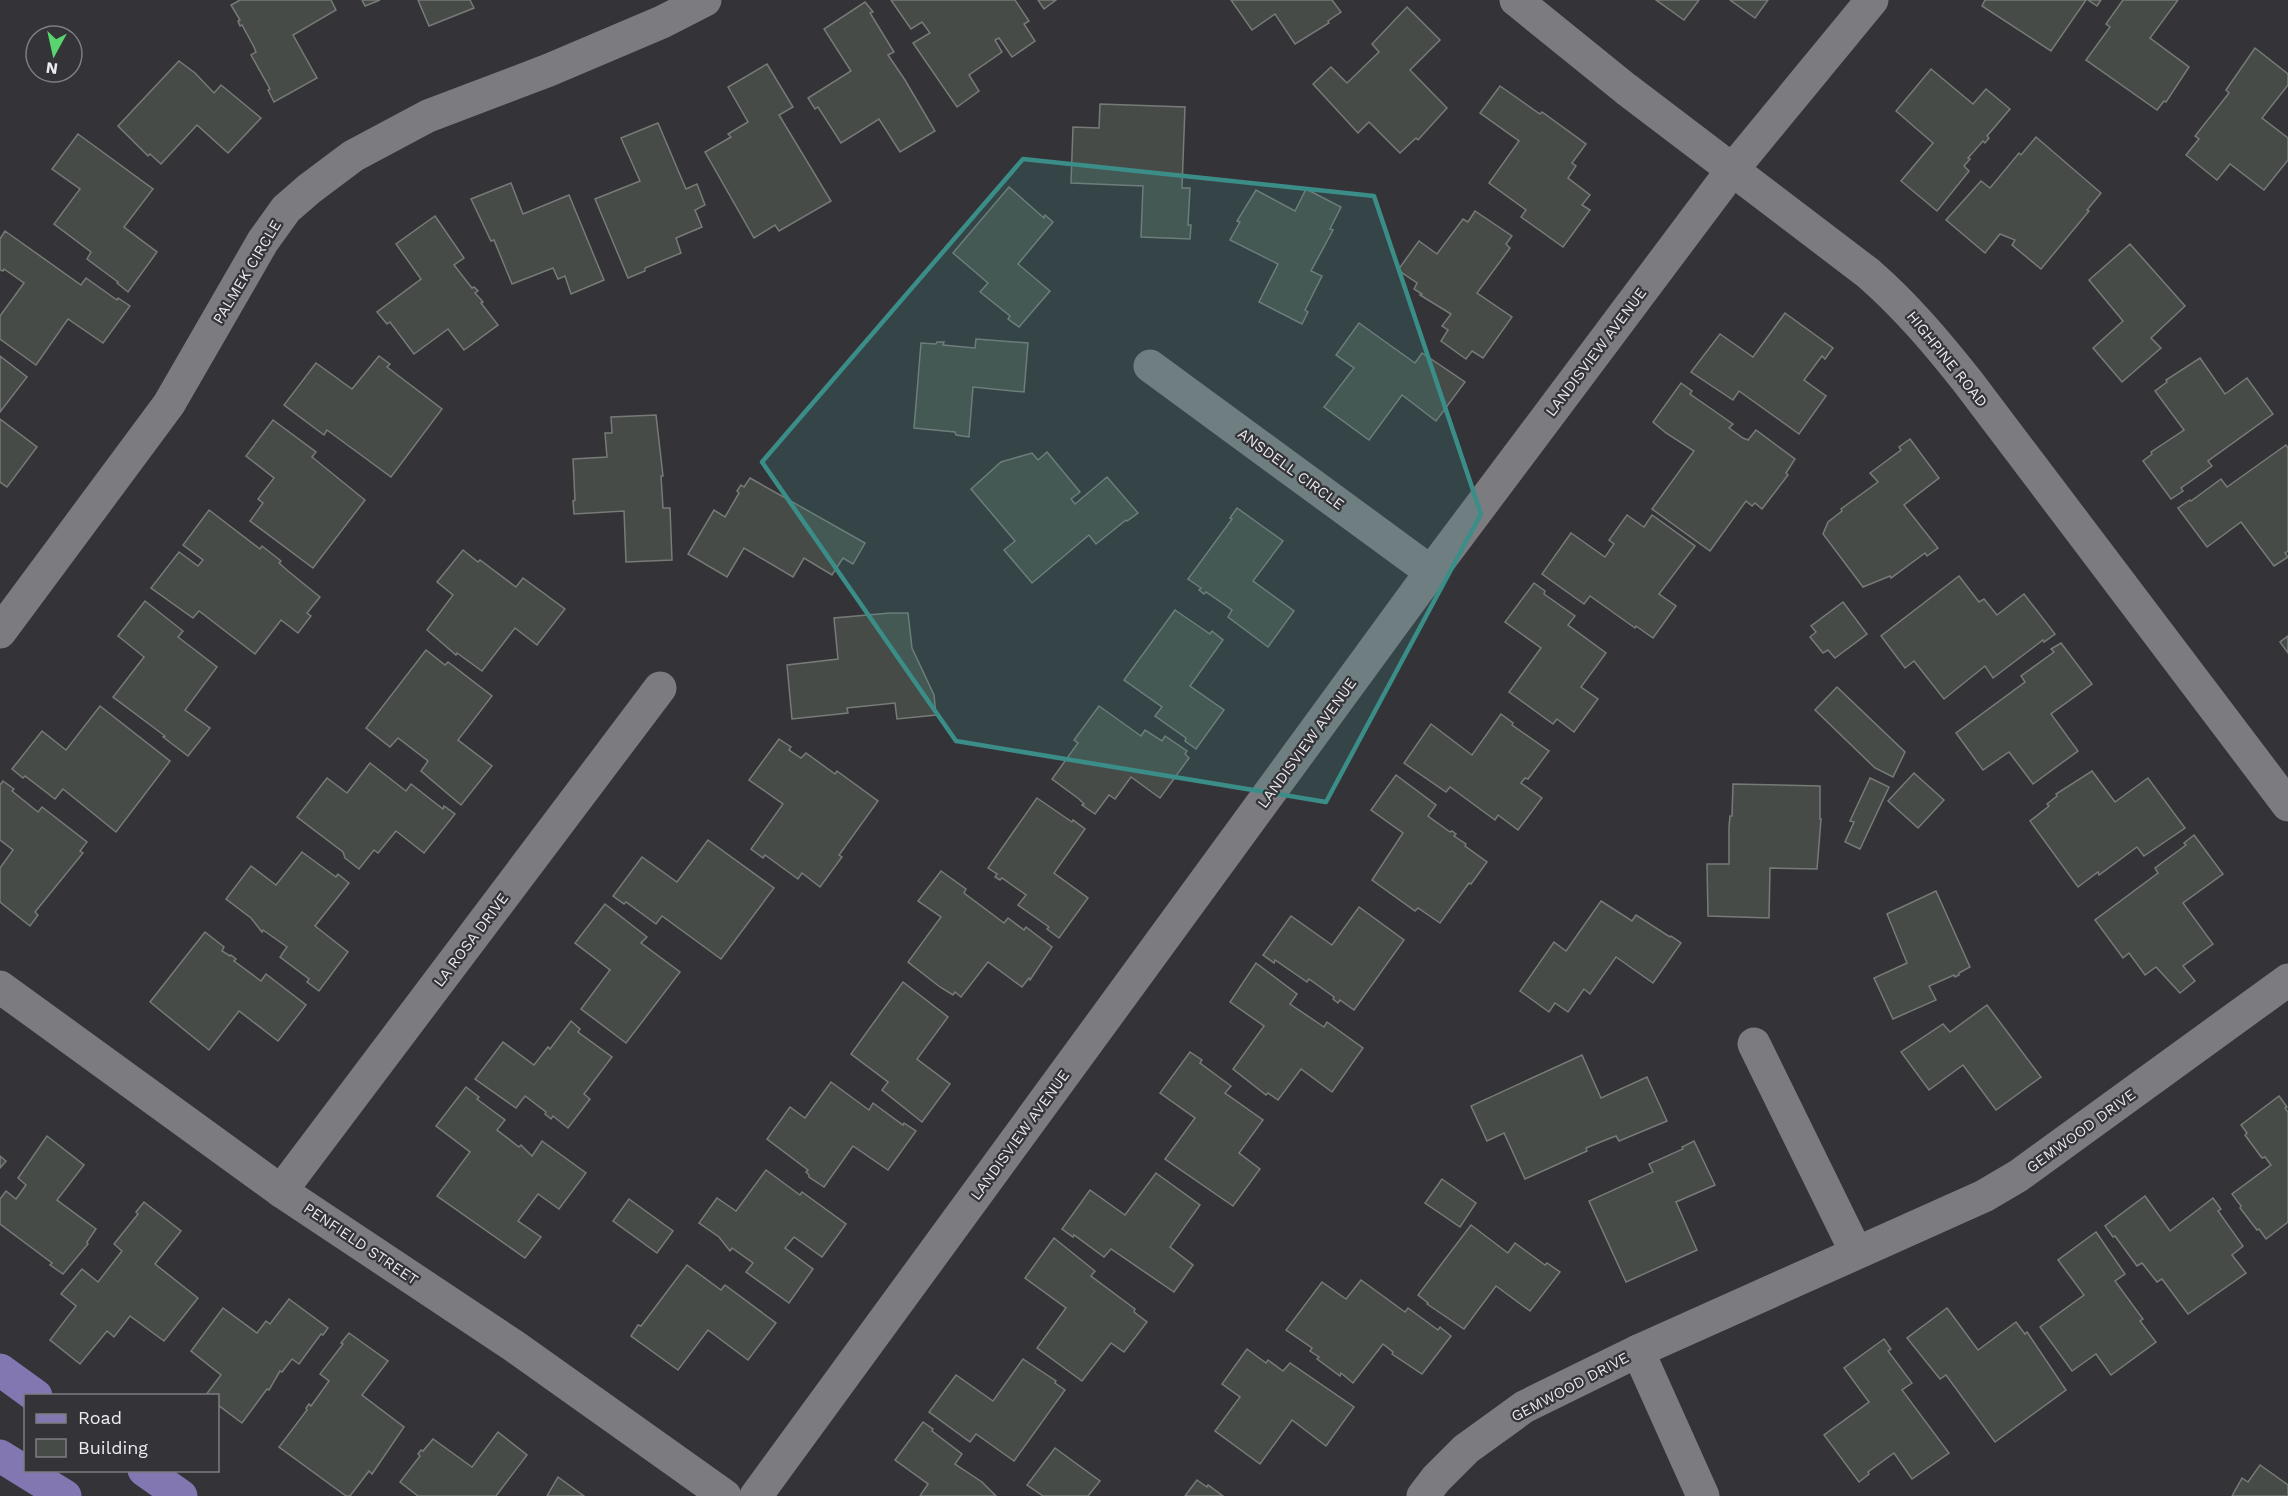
<svg xmlns="http://www.w3.org/2000/svg" width="2288" height="1496" viewBox="0 0 2288 1496" font-family="'Work Sans',sans-serif">
  <style>
    .building { fill: #474b48; stroke: #777b77; stroke-width: 1.5 }
    .lines { fill: none; stroke-linecap: round; stroke-linejoin: round }
    .minor { stroke: #7c7b80; stroke-width: 33 }
    .major { stroke: #8377b2; stroke-width: 33 }
    .marked { fill: #3b8d88; fill-opacity: 0.2; stroke: #3b8d88; stroke-width: 4.5; stroke-linejoin: round }
    .labels { text-anchor: middle; stroke-width: 4.5; stroke-linejoin: round; paint-order: stroke }
    .street-label { font-size: 15px; fill: #ecebee; stroke: #343338 }
  </style>
  <rect width="100%" height="100%" fill="#343338"/>
  <!-- building -->
  <g class="building">
    <path d="M240 0H331L336 10 293 35 317 78 274 102 268 90 270 89 251 55 256 52 254 47 242 25 240 26 238 21 240 20 231 5Z"/>
    <path d="M362 0H380L365 6Z"/>
    <path d="M418 0H470L474 8 429 26Z"/>
    <path d="M891 0H1015L1029 21 1024 24 1035 41 1012 57 999 38 995 40 1002 52 969 75 979 91 957 107 913 43 930 33 922 22 911 29Z"/>
    <path d="M1038 0H1056L1044 9Z"/>
    <path d="M1231 0H1332L1341 12 1328 21 1329 23 1295 44 1275 14 1252 30Z"/>
    <path d="M1656 0H1699L1684 20Z"/>
    <path d="M1730 0H1768L1755 18Z"/>
    <path d="M1985 0H2086L2051 51 1982 6Z"/>
    <path d="M2088 0H2101L2097 6Z"/>
    <path d="M2123 0H2178L2150 38 2189 67 2166 102 2164 101 2157 110 2086 60 2110 27 2106 24Z"/>
    <path d="M865 2 873 12 870 13 894 52 888 55 905 80 935 131 900 152 879 119 841 143 818 107 815 109 808 98 851 71 824 29Z"/>
    <path d="M1407 7 1440 40 1410 70 1447 108 1418 140 1416 138 1400 153 1369 122 1358 133 1313 84 1331 67 1347 83 1379 52 1372 44Z"/>
    <path d="M2255 48 2288 74V85L2262 118 2288 138V160L2264 190 2230 164 2217 180 2186 155 2199 139 2195 136 2229 93 2226 90Z"/>
    <path d="M179 61 195 73 214 93 221 85 261 118 228 153 197 125 161 164 150 154 148 156 118 126Z"/>
    <path d="M767 64 793 107 779 115 831 201 779 231 775 225 754 238 705 152 731 137 728 134 748 122 728 87Z"/>
    <path d="M1931 69 1973 104 1986 89 2010 109 1987 136 1989 138 1985 143 1983 141 1968 158 1970 159 1964 166 1969 171 1937 211 1901 181 1933 143 1896 111Z"/>
    <path d="M1500 86 1540 114 1542 112 1586 144 1572 163 1576 166 1568 178 1590 195 1582 205 1590 210 1563 247 1521 217 1526 210 1489 183 1519 141 1480 113Z"/>
    <path d="M1100 104 1185 107 1182 188H1190L1188 225H1191L1190 239 1141 237 1143 186 1071 183 1073 127 1099 128Z"/>
    <path d="M658 123 686 189 697 184 705 205 695 210 702 227 676 238 681 253 645 268V271L628 278 595 199 640 181 621 138Z"/>
    <path d="M78 134 153 189 124 227 157 252 128 292 117 283 118 282 87 259 91 252 54 224 80 189 52 169Z"/>
    <path d="M2036 137 2101 193 2087 210 2089 211 2041 269 2012 245 2015 240 2000 234 1985 253 1946 220 1981 181 1990 188 2019 153 2021 155Z"/>
    <path d="M511 183 523 214 569 195 604 280 571 294 565 276 558 279 553 268 512 284 494 240 491 241 471 199Z"/>
    <path d="M1009 187 1044 218 1045 215 1053 222 1018 264 1050 291 1019 327 1008 319 1010 316 980 292 988 283 953 253Z"/>
    <path d="M1306 189 1341 207 1330 229 1333 230 1311 271 1322 276 1305 310 1308 312 1302 324 1259 302 1278 264 1230 240 1240 222 1237 221 1256 190 1295 211Z"/>
    <path d="M1475 211 1512 236 1506 244 1510 248 1477 293 1512 317 1483 358 1472 351 1466 359 1441 341 1448 330 1442 326 1451 314 1420 295 1422 294 1414 289 1417 283 1398 270 1419 241 1437 254 1463 219 1468 222Z"/>
    <path d="M435 216 464 258 454 265 472 288 474 287 478 291 475 293 483 302 481 303 498 325 464 350 448 329 414 354 390 322 387 324 377 312 421 279 396 244Z"/>
    <path d="M5 231 81 285 86 278 117 300 118 298 130 306 103 343 68 319 36 365 0 339V316L24 283 4 269 3 271 0 270V239Z"/>
    <path d="M2130 244 2185 306 2151 338 2161 348 2122 382 2093 348 2123 321 2089 280Z"/>
    <path d="M1785 313 1833 348 1825 359 1822 356 1804 380 1826 396 1799 434 1739 391 1733 400 1691 372 1720 334 1753 357Z"/>
    <path d="M1359 323 1415 363 1422 353 1465 382 1436 421 1402 395 1369 440 1324 407 1354 368 1336 355Z"/>
    <path d="M976 339 1028 343 1024 392 973 387 969 437 956 435 955 432 914 428 921 343 936 344 937 342H944L943 345 975 348Z"/>
    <path d="M0 356 27 377 0 412Z"/>
    <path d="M379 356 390 364 387 367 442 409 391 477 327 430 324 435 284 405 316 363 352 389Z"/>
    <path d="M2200 358 2225 394 2247 378 2273 414 2208 461 2212 466 2181 488 2183 491 2171 499 2143 461 2152 454 2151 452 2184 430 2155 391 2167 382 2166 380Z"/>
    <path d="M1681 383 1692 391 1690 394 1733 424 1729 428 1743 438 1748 440 1756 430 1795 459 1786 473 1788 475 1762 509 1755 503 1752 506 1746 501 1710 551 1652 509 1694 451 1666 433 1653 422Z"/>
    <path d="M656 415 663 476H661L663 508H670L672 560 626 562 624 511 574 514 573 501 575 500 573 459 607 457 605 433H612L611 417Z"/>
    <path d="M0 419 37 447 7 487 0 482Z"/>
    <path d="M273 420 316 452 312 457 365 500 313 568 250 521 263 503 258 499 274 478 246 456Z"/>
    <path d="M1910 439 1939 478 1904 505 1938 548 1927 556 1925 553 1891 578 1890 576 1863 587 1823 534 1828 522 1842 511 1841 509 1878 482 1870 473 1901 450 1899 447Z"/>
    <path d="M2286 445 2288 448V551L2285 553 2288 557 2274 566 2241 522 2207 547 2178 508 2190 500 2191 501 2221 479 2227 487Z"/>
    <path d="M1047 452 1080 492 1071 499 1075 504 1107 477 1138 513 1127 521 1126 520 1096 544 1089 535 1032 583 1004 550 1015 541 971 489 1001 462 1032 453 1038 460Z"/>
    <path d="M750 478 865 543 853 564 843 558 832 575 804 558 793 577 744 548 727 577 688 554 714 510 725 517 739 493 737 491 741 485 744 487Z"/>
    <path d="M1237 508 1283 541 1253 581 1294 611 1268 647 1228 617 1232 610 1206 592 1204 594 1199 590 1201 588 1188 579 1232 519 1230 518Z"/>
    <path d="M209 510 260 549 262 546 281 561 279 563 288 571 320 597 307 613 311 616 298 633 281 620 255 654 199 611 193 618 151 588 179 552 198 566 203 560 183 545Z"/>
    <path d="M1627 515 1644 527 1652 515 1695 546 1659 594 1676 606 1653 638 1636 626 1635 628 1590 596 1584 604 1542 574 1571 533 1605 557 1614 544 1609 540Z"/>
    <path d="M463 550 478 562 480 560 516 587 523 578 565 609 537 645 515 628 482 671 457 653 456 655 427 630 453 595 437 582Z"/>
    <path d="M1959 576 1979 602 1984 599 1997 615 2024 594 2055 634 2044 642 2043 640 1993 678 1985 666 1944 699 1914 661 1905 668 1881 636Z"/>
    <path d="M1534 583 1545 591 1544 594 1575 616 1568 625 1606 653 1581 687 1598 699 1574 732 1557 719 1553 724 1509 692 1541 648 1505 622Z"/>
    <path d="M145 601 183 631 178 637 217 667 185 710 210 728 188 756 163 737 165 736 113 697 144 657 118 636Z"/>
    <path d="M1843 602 1867 634 1835 658 1828 650 1823 653 1810 637 1816 632 1811 626Z"/>
    <path d="M1175 610 1210 634 1212 631 1223 640 1190 686 1224 710 1196 749 1185 741 1186 738 1155 716 1162 707 1124 680Z"/>
    <path d="M890 613H908L912 648 934 695 936 715 897 719 895 703 847 708 848 713 792 719 787 665 838 659 834 618Z"/>
    <path d="M2288 636V653L2280 642Z"/>
    <path d="M2061 643 2092 684 2051 714 2078 751 2033 784 2009 752 1983 770 1956 733 2025 682 2021 676 2054 652 2051 649Z"/>
    <path d="M426 650 445 665 448 662 492 696 458 740 492 766 461 805 421 771 428 761 398 738 390 747 366 728Z"/>
    <path d="M1837 687 1905 752 1893 777 1875 768 1815 710Z"/>
    <path d="M100 706 170 761 116 832 63 789 55 799 25 776 23 778 12 769 42 731 66 750Z"/>
    <path d="M1099 706 1141 736 1145 730 1162 741 1165 736 1187 751 1185 754 1189 758 1160 798 1131 777 1115 799 1109 795 1095 814 1082 805 1084 804 1079 799 1052 779 1078 743 1074 740Z"/>
    <path d="M1501 714 1513 723 1512 725 1549 751 1528 779 1525 778 1521 783 1542 798 1518 830 1498 815 1495 820 1450 787 1446 792 1404 763 1431 724 1472 755Z"/>
    <path d="M779 739 791 747 789 750 801 758 806 753 835 774 837 771 878 801 839 855 842 857 820 887 802 873 798 879 765 855 763 858 751 849 783 804 749 780Z"/>
    <path d="M370 763 406 791 411 784 443 809 444 806 455 814 424 853 396 831 378 853 374 850 359 869 345 858 343 852 297 817 327 778 347 793Z"/>
    <path d="M2092 771 2115 802 2148 778 2185 828 2144 856 2137 847 2099 875 2098 872 2078 887 2030 821 2049 806 2047 804 2057 796 2056 794Z"/>
    <path d="M1914 773 1944 800 1918 828 1888 801Z"/>
    <path d="M1396 775 1436 805 1428 816 1450 832 1452 831 1456 834 1454 836 1466 844 1465 846 1487 862 1471 884 1469 883 1440 923 1418 908 1415 911 1372 880 1403 833 1371 810Z"/>
    <path d="M1870 778 1889 787 1860 849 1845 842 1854 822 1850 821Z"/>
    <path d="M3 781 14 789 12 791 38 812 42 807 87 842 80 851 83 853 35 912 38 915 30 926 0 902V868L13 850 0 840V785Z"/>
    <path d="M1733 784 1820 786V819H1821L1817 869 1770 868 1769 918 1708 916 1707 864H1729V827L1730 816H1732Z"/>
    <path d="M1037 798 1072 822 1073 820 1085 829 1054 873 1088 898 1059 938 1047 929 1049 927 1018 905 1026 895 1002 878 1000 880 995 877 997 874 988 868Z"/>
    <path d="M2194 835 2223 874 2183 903 2213 944 2183 966 2195 981 2180 993 2156 967 2145 975 2129 953 2123 958 2095 920 2158 873 2155 868 2186 845 2184 843Z"/>
    <path d="M708 840 774 888 721 959 662 916 656 924 626 902 624 904 613 896 642 857 677 882Z"/>
    <path d="M302 852 336 877 338 874 349 883 315 926 348 952 319 991 307 982 309 979 280 957 287 947 263 930 262 932 251 918 226 899 251 866 276 885Z"/>
    <path d="M941 871 966 889 964 893 1004 923 1008 918 1024 930 1026 927 1052 947 1030 980 1029 978 1022 987 988 962 961 997 955 992 953 995 940 987 908 962 941 917 918 901Z"/>
    <path d="M1936 891 1970 967 1959 973V975L1955 977 1954 975 1929 986 1936 1000 1893 1019 1874 978 1907 963 1887 914Z"/>
    <path d="M1601 901 1632 921 1636 915 1670 937 1671 936 1681 943 1653 983 1616 957 1590 994 1584 989 1568 1012 1555 1003 1549 1012 1520 991 1554 942 1566 951Z"/>
    <path d="M605 904 647 937 641 943 680 972 626 1043 581 1009 610 970 575 943Z"/>
    <path d="M1359 907 1404 940 1354 1010 1340 1000 1338 1003 1333 999 1334 997 1309 979 1307 982 1275 960 1274 963 1263 955 1291 916 1332 945Z"/>
    <path d="M205 932 224 947 222 951 230 956 231 955 236 959 234 961 261 981 266 974 306 1005 278 1041 239 1011 209 1050 150 1002Z"/>
    <path d="M1256 963 1297 994 1290 1004 1324 1027 1327 1022 1363 1048 1332 1092 1301 1069 1278 1100 1268 1093 1266 1095 1233 1069 1264 1026 1230 1002Z"/>
    <path d="M903 982 948 1017 917 1059 950 1084 922 1122 882 1090 888 1082 851 1054Z"/>
    <path d="M1987 1005 2041 1077 1996 1110 1963 1065 1929 1090 1901 1052 1943 1024 1950 1032Z"/>
    <path d="M571 1021 580 1029 578 1032 612 1057 584 1094 590 1099 568 1128 553 1116 551 1119 545 1114 546 1112 525 1096 516 1108 475 1079 503 1042 534 1065 548 1047 550 1049Z"/>
    <path d="M1190 1052 1202 1060 1200 1063 1231 1086 1225 1093 1263 1120 1239 1153 1260 1169 1233 1206 1165 1159 1195 1118 1160 1093Z"/>
    <path d="M1582 1055 1601 1098 1647 1077 1667 1121 1619 1141 1616 1136 1608 1139 1586 1148 1587 1151 1525 1179 1504 1133 1487 1141 1471 1106Z"/>
    <path d="M831 1082 869 1110 873 1103 903 1125 904 1123 916 1131 888 1170 853 1146 824 1187 809 1177V1175L806 1172 808 1170 767 1139 790 1107 805 1118Z"/>
    <path d="M466 1087 479 1097 477 1099 505 1120 497 1130 519 1147 521 1145 532 1156 542 1141 586 1173 559 1209 538 1194 518 1221 541 1237 525 1258 437 1196 470 1152 436 1126Z"/>
    <path d="M2279 1096 2287 1107 2285 1108 2288 1112V1222L2266 1239 2259 1229 2257 1230 2240 1208 2241 1206 2232 1194 2271 1165 2265 1157 2262 1158 2245 1135 2247 1133 2241 1125Z"/>
    <path d="M47 1136 84 1165 57 1200 96 1229 87 1242 88 1244 63 1274 50 1265 52 1263 0 1224V1199L6 1191 16 1199 26 1185 18 1178Z"/>
    <path d="M1694 1141 1715 1185 1676 1202 1697 1250 1626 1282 1589 1201 1653 1172 1649 1164 1683 1149 1682 1147Z"/>
    <path d="M0 1156 6 1161 0 1168Z"/>
    <path d="M766 1170 800 1195 802 1192 846 1224 822 1257 794 1237 785 1248 813 1269 789 1303 746 1272 753 1263 732 1248 730 1251 719 1237 699 1223 717 1198 736 1211Z"/>
    <path d="M1156 1173 1200 1205 1170 1247 1193 1265 1174 1292 1111 1249 1104 1257 1074 1235 1073 1237 1062 1229 1090 1190 1125 1215Z"/>
    <path d="M1442 1179 1476 1203 1460 1227 1425 1203Z"/>
    <path d="M2145 1196 2170 1231 2213 1198 2221 1209 2218 1211 2243 1246 2232 1255 2246 1273 2188 1314 2162 1279 2157 1282 2142 1263 2137 1266 2115 1236 2113 1237 2105 1226Z"/>
    <path d="M629 1199 673 1231 657 1253 613 1221Z"/>
    <path d="M144 1202 181 1231 155 1264 198 1298 164 1341 130 1316 114 1337 107 1331 80 1364 50 1340 76 1306 61 1294 82 1269 98 1282 122 1251 114 1244 138 1214 136 1212Z"/>
    <path d="M1471 1225 1508 1253 1515 1243 1545 1265 1547 1263 1560 1272 1530 1311 1496 1286 1464 1329 1427 1304 1428 1303 1418 1295Z"/>
    <path d="M2096 1232 2125 1274 2115 1281 2143 1319 2140 1321 2156 1342 2111 1375 2096 1354 2072 1371 2040 1327 2084 1295 2058 1260Z"/>
    <path d="M1054 1238 1095 1271 1091 1276 1135 1309 1134 1312 1147 1322 1124 1352 1111 1343 1082 1381 1037 1348 1066 1308 1025 1278Z"/>
    <path d="M687 1265 721 1290 725 1285 776 1323 748 1360 708 1330 678 1370 631 1336 638 1325 641 1326Z"/>
    <path d="M1361 1280 1405 1312 1408 1308 1438 1330 1440 1327 1451 1336 1422 1374 1392 1354 1393 1352 1383 1344 1353 1383 1341 1373 1340 1376 1317 1359 1319 1357 1310 1351 1312 1348 1286 1330 1322 1282 1346 1299Z"/>
    <path d="M289 1299 328 1328 323 1335 321 1334 299 1364 292 1359 282 1372 280 1371 269 1390 267 1389 242 1423 218 1405V1396H205L221 1375 191 1351 223 1308 257 1333 266 1321 270 1324Z"/>
    <path d="M1947 1308 1978 1350 2016 1322 2025 1334 2027 1332 2066 1390 1995 1442 1946 1375 1940 1379 1907 1338Z"/>
    <path d="M349 1333 388 1361 362 1395 404 1427 372 1474 369 1471 350 1496H346L279 1447 307 1410 306 1408 309 1404 311 1406 329 1381 320 1374 343 1344 341 1343Z"/>
    <path d="M1884 1339 1891 1349 1888 1351 1912 1383 1902 1390 1949 1453 1912 1479 1894 1453 1868 1472 1869 1474 1859 1482 1824 1435 1869 1402 1844 1368Z"/>
    <path d="M1247 1349 1266 1363 1268 1360 1283 1371 1290 1363 1354 1407 1326 1446 1292 1420 1260 1464 1215 1431 1240 1397 1222 1384Z"/>
    <path d="M1023 1359 1056 1381 1055 1383 1065 1390 1014 1461 976 1434 970 1442 929 1412 956 1375 993 1401Z"/>
    <path d="M923 1422 933 1429 932 1431 962 1454 955 1464 982 1482 996 1496H920L928 1484 895 1460Z"/>
    <path d="M498 1432 527 1455 496 1496H418L400 1482 420 1456 418 1454 421 1450 423 1451 433 1439 472 1467Z"/>
    <path d="M1055 1448 1100 1481 1088 1496H1043L1027 1485Z"/>
    <path d="M2260 1465 2288 1485V1496H2232L2242 1478 2248 1482Z"/>
    <path d="M558 1477 584 1496H547Z"/>
    <path d="M1197 1480 1207 1487 1208 1485 1223 1496H1185Z"/>
  </g>
  <g class="lines">
    <!-- minor -->
    <g class="minor">
      <path d="M1516 0 1626 89 1868 273C1906 306 1937 343 1968 382L2288 805"/>
      <path d="M1150 366 1431 572"/>
      <path d="M0 632 169 404 263 241 286 209 309 189 353 156 428 116 549 70 662 22 705 0"/>
      <path d="M0 987 281 1191 514 1346 725 1496"/>
      <path d="M1754 1044 1856 1252"/>
      <path d="M281 1191 660 688"/>
      <path d="M1638 1351 1703 1496"/>
      <path d="M756 1496 1431 572 1733 169 1872 0"/>
      <path d="M1423 1496 1436 1479 1466 1449 1524 1407 1638 1351 1984 1196 2018 1176 2288 980"/>
    </g>
    <!-- major -->
    <g class="major">
      <path d="M0 1370 36 1396"/>
      <path d="M0 1456 65 1496"/>
      <path d="M144 1470 181 1496"/>
    </g>
  </g>
  <!-- marked area -->
  <path class="marked" d="M1023 159 1374 196 1481 514 1326 802 956 741 762 462Z"/>
  <g class="labels">
    <!-- street labels -->
    <g class="street-label">
      <text transform="translate(247 272) rotate(-59)" y="5">PALMEK CIRCLE</text>
      <text transform="translate(1596 352) rotate(-53)" y="5">LANDISVIEW AVENUE</text>
      <text transform="translate(1947 359) rotate(51)" y="5">HIGHPINE ROAD</text>
      <text transform="translate(1291 469) rotate(36)" y="5">ANSDELL CIRCLE</text>
      <text transform="translate(1307 743) rotate(-54)" y="5">LANDISVIEW AVENUE</text>
      <text transform="translate(471 940) rotate(-53)" y="5">LA ROSA DRIVE</text>
      <text transform="translate(2081 1131) rotate(-36)" y="5">GEMWOOD DRIVE</text>
      <text transform="translate(1020 1135) rotate(-54)" y="5">LANDISVIEW AVENUE</text>
      <text transform="translate(361 1244) rotate(34)" y="5">PENFIELD STREET</text>
      <text transform="translate(1570 1387) rotate(-28)" y="5">GEMWOOD DRIVE</text>
    </g>
  </g>
  <!-- legend -->
  <rect x="24" y="1394" width="195" height="78" fill="#343338" stroke="#7e7d81" stroke-width="1.5"/>
  <rect x="36" y="1414" width="30" height="9" fill="#8377b2" stroke="#7e7d81" stroke-width="1.5"/>
  <text x="78" y="1424" font-size="18" fill="#ecebee">Road</text>
  <rect x="36" y="1439" width="30" height="18" fill="#474b48" stroke="#7e7d81" stroke-width="1.5"/>
  <text x="78" y="1454" font-size="18" fill="#ecebee">Building</text>
  <!-- north arrow -->
  <g transform="translate(54 54) rotate(188)"><circle r="28" fill="#343338" stroke="#7e7d81" stroke-width="1.5"/>
  <path d="M0-4.5L10 22L0 15L-10 22Z" fill="#59d56f"/>
  <text y="-9" font-size="16" font-weight="bold" text-anchor="middle" fill="#ecebee">N</text>
  </g>
</svg>
